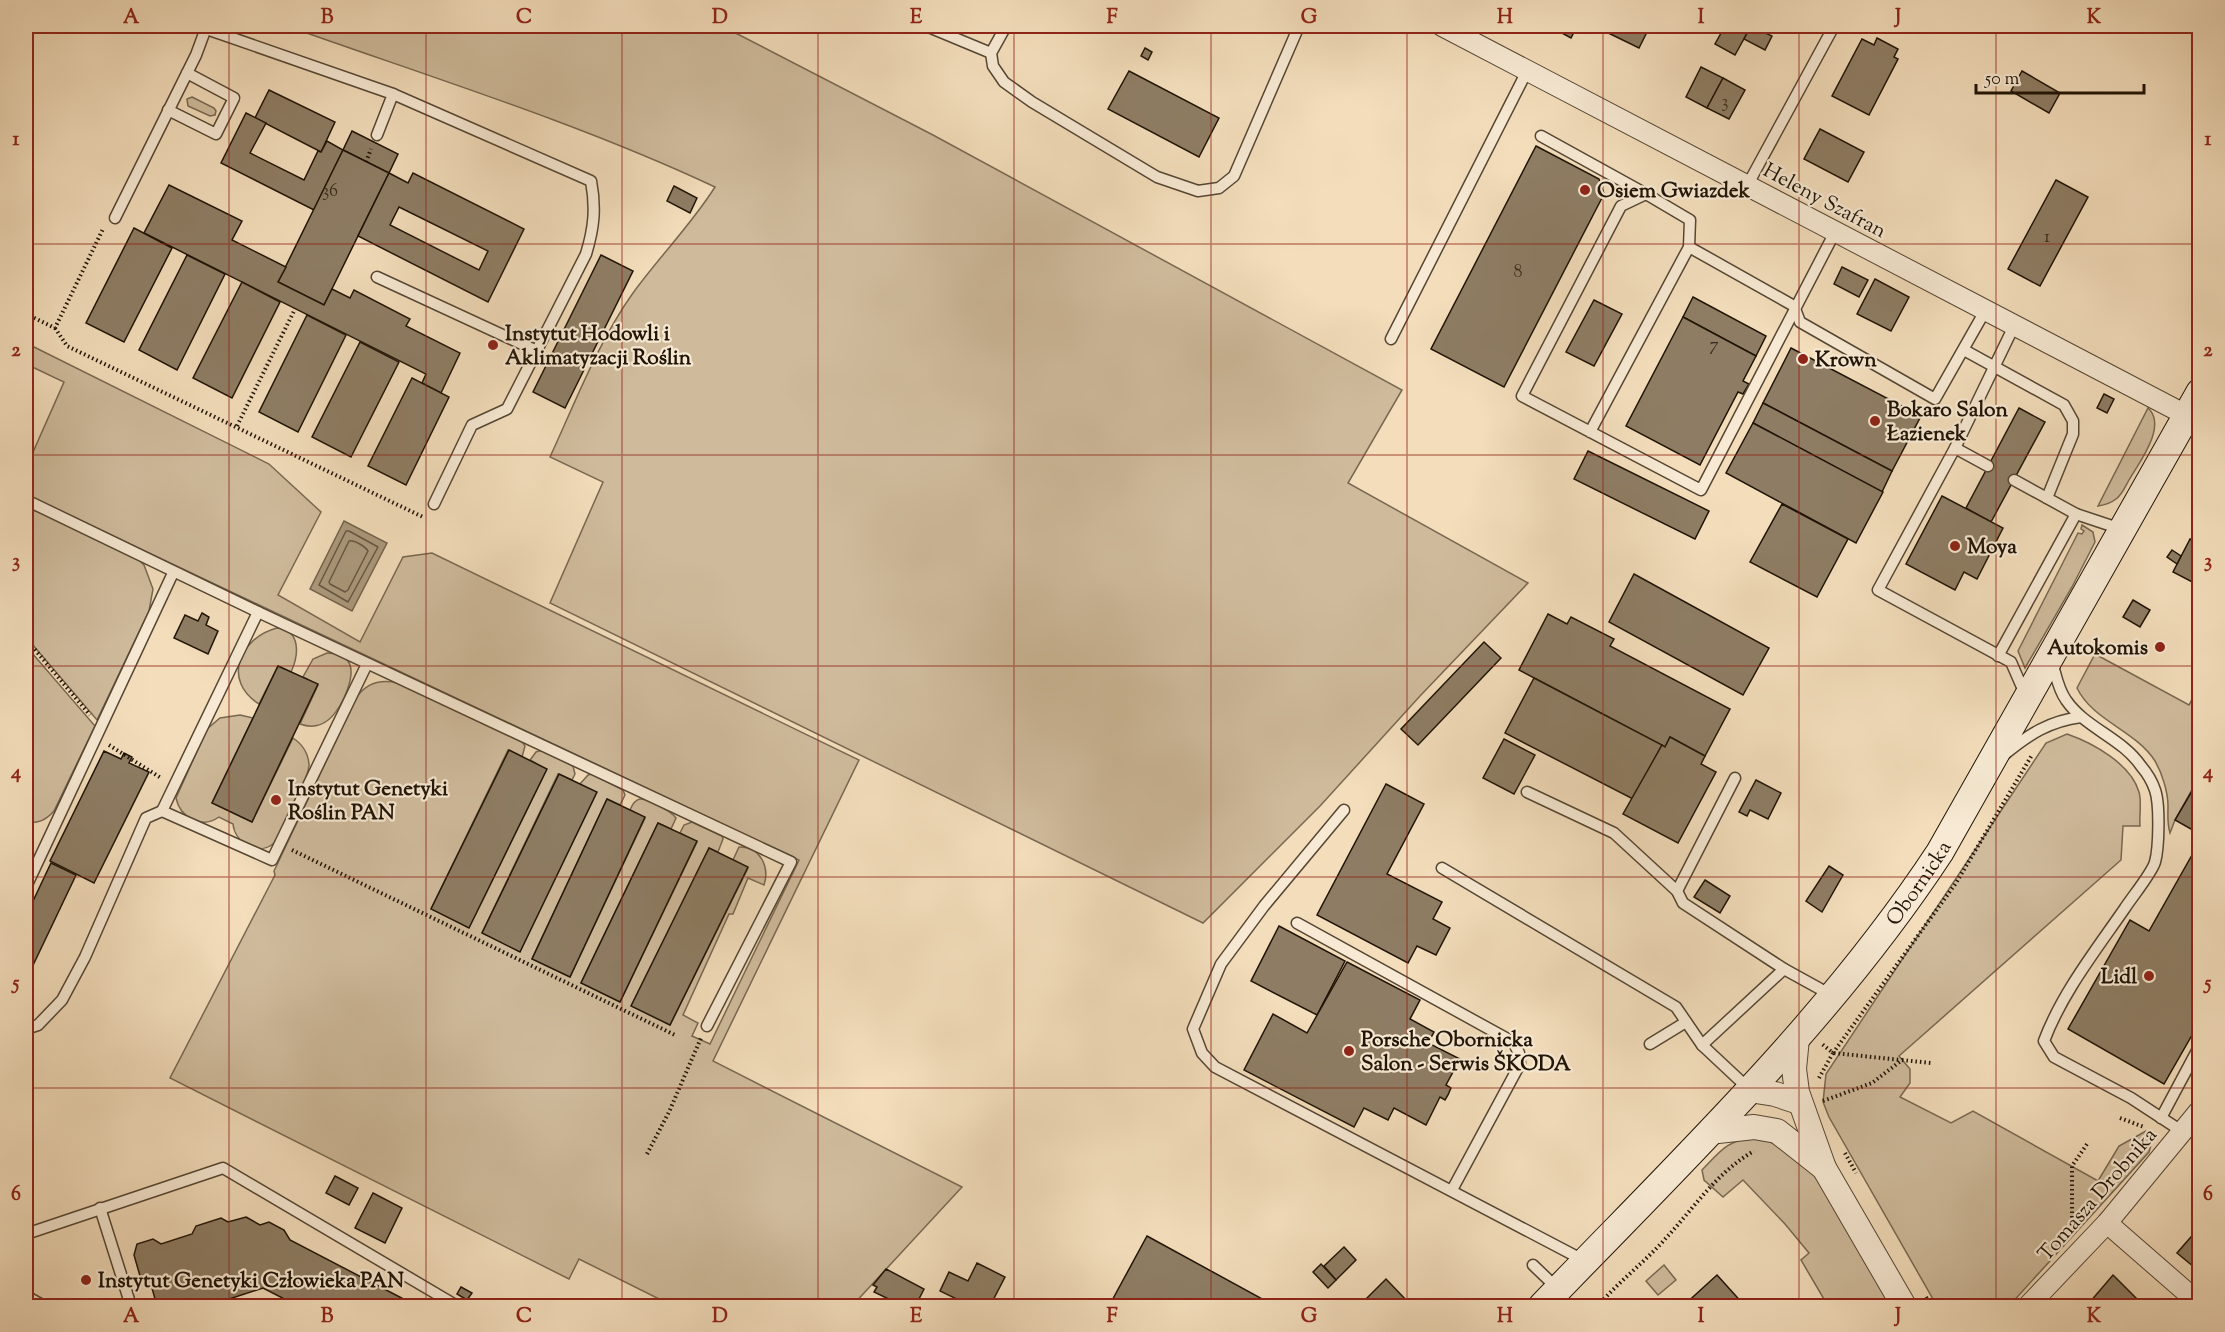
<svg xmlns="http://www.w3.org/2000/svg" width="2225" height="1332" viewBox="0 0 2225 1332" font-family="'Sorts Mill Goudy',serif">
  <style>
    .green { fill: #cfbb9c; stroke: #786851; stroke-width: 1.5 }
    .water { fill: #ab997d; stroke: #73644d; stroke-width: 1.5 }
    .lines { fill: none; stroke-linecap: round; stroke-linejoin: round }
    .shore { stroke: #665642; stroke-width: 1.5 }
    .building { fill: #8e7d64; stroke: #201406; stroke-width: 1.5; fill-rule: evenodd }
    .service-casing { stroke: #554633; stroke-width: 13 }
    .minor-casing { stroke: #554633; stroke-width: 22 }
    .tertiary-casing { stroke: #554633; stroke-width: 26 }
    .secondary-casing { stroke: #201406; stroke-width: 29 }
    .path { stroke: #201406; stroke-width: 4; stroke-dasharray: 1.5 3; stroke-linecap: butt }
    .service { stroke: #f7e9d3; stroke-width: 10 }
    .minor { stroke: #f7e9d3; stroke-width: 20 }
    .tertiary { stroke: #f7e9d3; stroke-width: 24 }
    .secondary { stroke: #f7e9d3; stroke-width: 27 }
    .grid { fill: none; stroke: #8f2418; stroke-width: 1.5; stroke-opacity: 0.55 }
    .poi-dot { fill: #8f2418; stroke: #f7e9d3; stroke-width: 2 }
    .labels { text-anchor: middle; stroke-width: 4.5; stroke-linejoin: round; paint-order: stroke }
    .number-label { font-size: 18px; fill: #3c2e1e }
    .poi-label { font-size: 21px; font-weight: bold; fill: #201406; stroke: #f7e9d3; text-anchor: start }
    .street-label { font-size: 21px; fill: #201406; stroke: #f7e9d3 }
    .neatline { fill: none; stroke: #8f2418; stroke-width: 2 }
    .grid-label { font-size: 20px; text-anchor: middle; font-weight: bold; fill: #8f2418 }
  </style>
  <rect width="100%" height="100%" fill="#f3ddbb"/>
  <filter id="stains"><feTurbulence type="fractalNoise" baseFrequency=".00333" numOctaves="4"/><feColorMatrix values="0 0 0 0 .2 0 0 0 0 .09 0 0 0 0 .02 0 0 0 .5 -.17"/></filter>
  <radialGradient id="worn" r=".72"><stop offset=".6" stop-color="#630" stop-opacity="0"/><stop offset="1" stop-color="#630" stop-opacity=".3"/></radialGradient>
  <!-- green -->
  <g class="green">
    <path d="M287 26H722L933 135 1402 390 1348 483 1528 583 1420 696 1320 806 1203 923 550 603 603 482 550 457C575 403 598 342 633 293 659 257 691 225 715 187 576 122 430 77 287 26Z"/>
    <path d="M192 97 214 108 216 111 215 115 210 116 188 106 187 99Z"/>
    <path d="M26 343 269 464 321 512 278 595 360 642 403 557 432 553 859 760 713 1061 962 1187 852 1306H673L579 1259 569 1279 170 1078 275 875 274 871 356 698C366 683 381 679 398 683L522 741 525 746 522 757 508 750 431 909 546 769 530 760 536 752 542 750 573 766 575 774 572 780 558 774 482 933 520 951 580 784 588 775 592 774 623 790 625 795 620 805 607 799 532 959 570 977 645 818 630 810C632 805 635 800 640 799 648 798 672 812 676 818L671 829 658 823 581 983 620 1002 697 842 680 833 684 825 692 822 722 836 723 839 718 852 709 848 632 1006 670 1025 748 868 733 860 739 847C760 846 770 867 764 885L748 878 733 914H729L683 1015 698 1023 692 1036 710 1044 799 860 26 495V468L64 382 26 364Z"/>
    <path d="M2148 408C2168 426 2138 464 2129 480 2125 487 2122 495 2116 499 2111 503 2104 505 2098 506Z"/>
    <path d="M26 510 37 511 139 560 144 565 153 589 149 611 97 720 26 637Z"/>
    <path d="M2082 525 2093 532 2095 542 2072 587 2025 668 2018 651 2078 533 2082 534 2084 531 2081 529Z"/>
    <path d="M277 628C301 630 299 655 291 672L278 666 259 704C222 681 239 638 277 628Z"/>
    <path d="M26 646 95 726 54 811C46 820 38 824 26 822Z"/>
    <path d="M327 653C359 654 353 678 344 698 335 717 322 732 300 724L318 685 303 677 313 659Z"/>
    <path d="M2095 654 2189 705 2199 686V777L2175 820 2170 833C2167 823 2168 817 2168 806 2168 792 2162 773 2155 761 2135 730 2093 721 2077 688Z"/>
    <path d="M240 715 253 718 212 803 252 822 293 738C302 744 308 753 309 764 310 774 281 837 273 844 257 856 235 843 233 824L219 817C202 829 180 818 176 798L207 729 220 718Z"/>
    <path d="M2067 734C2093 743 2131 764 2139 792 2142 802 2139 816 2140 826H2123L2121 860 1899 1056 1910 1069V1083L1900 1097 1951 1123 1973 1111 2098 1181 2119 1146 2146 1131C2152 1138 2152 1143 2149 1152L2009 1306H1937L1829 1117 1823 1102 1826 1074 2046 743Z"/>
    <path d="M1756 1136C1786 1147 1800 1159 1821 1183L1891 1306H1828L1801 1260 1809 1253 1785 1224 1743 1180 1723 1197 1704 1180 1702 1170C1723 1148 1726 1142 1756 1136Z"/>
    <path d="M1664 1265 1676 1280 1658 1295 1646 1281Z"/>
  </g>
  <!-- water -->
  <path class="water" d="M344 521 387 543 352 611 310 589Z"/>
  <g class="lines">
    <!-- shore -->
    <g class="shore">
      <path d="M346 531H349L378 547 348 602 319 585Z"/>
      <path d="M349 541C354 540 365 546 368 551L348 590 345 592 330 584 329 582Z"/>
    </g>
  </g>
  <!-- building -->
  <g class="building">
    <path d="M1549 26H1577L1571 38Z"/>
    <path d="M1577 26H1589L1585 33 1576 28Z"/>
    <path d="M1594 26H1650L1639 48Z"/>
    <path d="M1725 26H1751L1735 55 1715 44Z"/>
    <path d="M1751 26 1772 36 1765 50 1744 39Z"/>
    <path d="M1877 38 1898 49 1894 57 1898 59 1869 115 1832 96 1862 39 1874 45Z"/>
    <path d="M1145 48 1152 52 1148 60 1141 56Z"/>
    <path d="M1701 67 1723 78 1707 108 1686 97Z"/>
    <path d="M1129 71 1219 118 1199 157 1108 109Z"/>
    <path d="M2022 71 2060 93 2049 113 2011 91Z"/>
    <path d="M1723 78 1745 90 1729 119 1707 108Z"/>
    <path d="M269 90 335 122 321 152 255 118Z"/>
    <path d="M246 113 266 123 250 153 304 180 318 151 321 152 327 141 343 150 314 210 221 163Z"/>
    <path d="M1820 129 1864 152 1848 182 1804 159Z"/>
    <path d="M352 131 398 154 389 173 343 150Z"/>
    <path d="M1536 146 1599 179 1604 194 1504 387 1431 349Z"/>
    <path d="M343 150 389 173 324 305 278 282Z"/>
    <path d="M389 173 408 183 413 173 524 229 488 302 358 236ZM399 207 488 251 479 270 390 225Z"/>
    <path d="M2056 180 2088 197 2040 286 2008 269Z"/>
    <path d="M169 185 242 221 232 240 286 267 278 282 324 305 332 289 350 298 354 290 410 319 406 326 460 353 441 393 422 383 426 374 144 233Z"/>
    <path d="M674 186 697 198 690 213 667 201Z"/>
    <path d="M134 228 172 248 124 342 86 323Z"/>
    <path d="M187 255 225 274 177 370 139 350Z"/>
    <path d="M601 255 633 271 565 408 533 392Z"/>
    <path d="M1842 267 1868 280 1859 297 1834 284Z"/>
    <path d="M1875 279 1909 297 1891 331 1857 314Z"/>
    <path d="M242 282 280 302 232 398 193 378Z"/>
    <path d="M1693 297 1766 336 1756 356 1683 317Z"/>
    <path d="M1594 300 1622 314 1594 366 1566 352Z"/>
    <path d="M307 315 346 335 298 432 259 412Z"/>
    <path d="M1683 317 1756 356 1743 381 1749 384 1743 394 1738 392 1700 465 1626 426Z"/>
    <path d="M360 342 399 362 351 457 312 437Z"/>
    <path d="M1791 348 1921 416 1892 471 1763 403Z"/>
    <path d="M412 378 449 397 406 485 368 466Z"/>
    <path d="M2104 394 2114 399 2107 413 2097 408Z"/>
    <path d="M1763 403 1892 471 1882 492 1753 423Z"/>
    <path d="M2019 408 2045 422 1991 522 1966 508Z"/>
    <path d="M1753 423 1883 492 1856 543 1726 473Z"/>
    <path d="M1588 451 1709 511 1695 539 1574 479Z"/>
    <path d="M1942 496 2003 528 1977 579 1964 572 1955 590 1906 564Z"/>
    <path d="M1782 504 1848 539 1817 597 1750 562Z"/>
    <path d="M2190 539 2200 545V586L2173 572Z"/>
    <path d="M2172 550 2181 556 2177 564 2167 557Z"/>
    <path d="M1634 574 1769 648 1743 695 1609 622Z"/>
    <path d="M2133 600 2150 610 2140 627 2123 617Z"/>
    <path d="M202 613 209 617 206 625 218 631 208 654 174 638 185 615 198 621Z"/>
    <path d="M1548 614 1567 624 1571 617 1614 639 1610 646 1730 709 1705 756 1670 737 1665 747 1519 670Z"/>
    <path d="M1484 642 1501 658 1418 745 1401 729Z"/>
    <path d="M278 666 318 684 252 822 212 803Z"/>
    <path d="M1534 678 1662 745 1633 799 1505 733Z"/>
    <path d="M1670 737 1705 756 1701 764 1716 772 1678 843 1623 814 1662 745 1665 747Z"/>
    <path d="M1504 739 1535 755 1514 794 1483 778Z"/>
    <path d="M509 750 547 769 469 928 431 909Z"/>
    <path d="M104 751 121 759 124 753 132 757 129 763 149 772 94 883 50 861Z"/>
    <path d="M559 774 597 792 520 952 482 933Z"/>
    <path d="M1756 780 1781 793 1768 819 1750 810 1747 816 1739 812Z"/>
    <path d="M1386 784 1424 804 1387 874 1442 902 1433 919 1450 928 1436 955 1417 946 1408 963 1317 915Z"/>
    <path d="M2192 791 2200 795 2198 833 2175 820Z"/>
    <path d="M607 799 645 817 570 977 532 959Z"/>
    <path d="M658 823 697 841 620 1002 581 983Z"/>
    <path d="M709 848 748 867 670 1025 631 1006Z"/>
    <path d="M2196 848 2200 850V1021L2164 1084 2068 1029 2130 920 2149 931Z"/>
    <path d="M51 863 76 875 26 980V916Z"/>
    <path d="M1829 866 1843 875 1822 912 1806 901Z"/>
    <path d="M1705 880 1730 896 1720 913 1694 897Z"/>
    <path d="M1279 926 1345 961 1317 1015 1251 981Z"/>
    <path d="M1347 962 1420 1000 1410 1019 1434 1032 1428 1043 1460 1059 1446 1085 1451 1088 1448 1095 1445 1100 1440 1097 1426 1125 1394 1108 1388 1120 1364 1108 1354 1127 1244 1070 1273 1014 1307 1033Z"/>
    <path d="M335 1176 358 1188 349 1205 326 1193Z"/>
    <path d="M373 1193 402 1208 385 1243 355 1228Z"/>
    <path d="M246 1217 260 1225 269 1222 284 1230 290 1240 417 1306H298L263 1288 226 1300 228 1306H157L150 1281 140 1276 134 1255 137 1244 153 1239 161 1244 192 1234 196 1226 221 1218 228 1222Z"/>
    <path d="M2197 1230 2200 1232V1272L2177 1253Z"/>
    <path d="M1147 1236 1275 1306H1109Z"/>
    <path d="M1344 1247 1356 1260 1336 1280 1324 1266Z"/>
    <path d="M977 1263 1005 1277 990 1306H971L940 1291 949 1272 968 1281Z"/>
    <path d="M1321 1264 1336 1280 1328 1288 1313 1272Z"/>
    <path d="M886 1269 924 1289 919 1299 932 1306H903L874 1292 877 1287 873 1285Z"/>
    <path d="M1717 1275 1745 1306H1683Z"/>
    <path d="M2113 1275 2140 1302 2136 1306H2095L2090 1302Z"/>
    <path d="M1386 1279 1407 1301 1401 1306H1373L1366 1299Z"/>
    <path d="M461 1287 472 1293 467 1300 457 1294Z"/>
  </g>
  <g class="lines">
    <defs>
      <g id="service">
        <path d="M198 26 393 94 377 135"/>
        <path d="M926 26 991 53"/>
        <path d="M1006 26 991 53 993 66 1004 82 1032 102 1157 177 1198 191 1219 188 1234 176 1299 26"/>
        <path d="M393 94 591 181C596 208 594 228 586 254L507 409 472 425 434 504"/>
        <path d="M168 110 216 134 234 98 187 73"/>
        <path d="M1541 136 1646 194"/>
        <path d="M1747 186 1834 26"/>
        <path d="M115 218 196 55 206 28"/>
        <path d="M1689 247 1794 306 1800 322 1935 399 1985 311"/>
        <path d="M377 277 537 351"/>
        <path d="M1391 339 1527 71"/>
        <path d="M1964 350 2064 405 2073 421V434L2047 498"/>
        <path d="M1590 432 1689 247 1690 220 1646 194 1621 206 1522 396 1701 490 1835 232"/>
        <path d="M1955 448 2014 326"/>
        <path d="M1988 466 1955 448 1878 590 2011 662 2025 694"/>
        <path d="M2014 480 2076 514 2121 529"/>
        <path d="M26 500 258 612 791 862 707 1026"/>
        <path d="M258 612 162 811 272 860 367 664"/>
        <path d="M1998 656 2076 514"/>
        <path d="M2052 662C2056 675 2058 689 2066 700 2085 728 2122 738 2141 766 2147 773 2152 781 2155 790 2160 804 2159 848 2155 862 2152 873 2132 897 2125 908 2096 950 2062 993 2044 1041L2054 1057 2131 1098 2183 1132"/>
        <path d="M2005 754C2029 734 2050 721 2081 717"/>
        <path d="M1527 792 1614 833 1677 891 1683 903 1784 969 1833 996"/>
        <path d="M1344 810 1264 906 1221 964 1193 1029 1202 1053 1215 1067 1585 1261"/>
        <path d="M1442 868 1676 1007 1702 1045 1749 1089"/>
        <path d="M26 887 173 573"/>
        <path d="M1677 891 1735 778"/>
        <path d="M1297 923 1513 1042 1519 1053 1520 1064 1452 1190"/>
        <path d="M26 1029 38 1025 62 1000 85 957 146 818 162 811"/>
        <path d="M1650 1044 1686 1022"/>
        <path d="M1702 1045 1784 969"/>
        <path d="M2161 1118 2200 1045"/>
        <path d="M100 1208 131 1306"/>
        <path d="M26 1234 223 1168 452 1303 450 1306"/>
        <path d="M1533 1265 1558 1289"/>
        <path d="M26 1296 44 1306"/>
      </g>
      <g id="minor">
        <path d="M1442 26 2186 415"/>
        <path d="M2107 1223 2200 1304"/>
        <path d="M2028 1306 2107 1223 2200 1110"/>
      </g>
      <g id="tertiary">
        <path d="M1797 1038 1794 1069 1797 1092 1824 1168 1904 1306"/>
        <path d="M1749 1090 1775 1094 1799 1102"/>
        <path d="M1709 1132 1754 1127 1777 1131 1824 1168"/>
      </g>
      <g id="secondary">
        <path id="s1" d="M1542 1306C1681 1161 1829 1021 1940 852L2200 392"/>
      </g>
    </defs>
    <!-- service casing -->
    <use href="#service" class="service-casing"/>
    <!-- minor casing -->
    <use href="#minor" class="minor-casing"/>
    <!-- tertiary casing -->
    <use href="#tertiary" class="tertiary-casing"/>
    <!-- secondary casing -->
    <use href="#secondary" class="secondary-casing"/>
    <!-- path -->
    <g class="path">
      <path d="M26 31 28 26"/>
      <path d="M366 162 371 149"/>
      <path d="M26 314 55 328 103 229"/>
      <path d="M55 328 67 346 423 517"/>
      <path d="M237 426 295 309"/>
      <path d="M26 639 90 715"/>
      <path d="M109 745 161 778"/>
      <path d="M26 828 34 832"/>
      <path d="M292 850 675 1035"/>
      <path d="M1833 1053 1956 883 2032 755"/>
      <path d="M1834 1053 1901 1060"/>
      <path d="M1819 1078 1833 1053 1822 1044"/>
      <path d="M1823 1101 1872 1083 1902 1060 1931 1063"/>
      <path d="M2120 1118 2144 1127"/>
      <path d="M1845 1153 1856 1173"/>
      <path d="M647 1154 669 1112 701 1038"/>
      <path d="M2072 1231V1166L2087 1144"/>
      <path d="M1926 1297 1932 1306"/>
      <path d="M1598 1306C1618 1282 1645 1262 1666 1238 1694 1208 1717 1172 1754 1151"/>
    </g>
    <!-- service -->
    <use href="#service" class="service"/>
    <!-- minor -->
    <use href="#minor" class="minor"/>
    <!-- tertiary -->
    <use href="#tertiary" class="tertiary"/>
    <!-- secondary -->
    <use href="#secondary" class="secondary"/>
  </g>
  <!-- grid -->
  <path class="grid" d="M229 26V1306M426 26V1306M622 26V1306M818 26V1306M1014 26V1306M1211 26V1306M1407 26V1306M1603 26V1306M1799 26V1306M1996 26V1306M26 244H2200M26 455H2200M26 666H2200M26 877H2200M26 1088H2200"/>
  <!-- markers -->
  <g class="poi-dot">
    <circle cx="1585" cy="190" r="6"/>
    <circle cx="493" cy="345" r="6"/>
    <circle cx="1803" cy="359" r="6"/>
    <circle cx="1875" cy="421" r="6"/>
    <circle cx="1955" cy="546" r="6"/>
    <circle cx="2160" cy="647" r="6"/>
    <circle cx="276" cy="800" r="6"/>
    <circle cx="2149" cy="976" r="6"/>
    <circle cx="1349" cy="1051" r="6"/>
    <circle cx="86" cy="1280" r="6"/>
  </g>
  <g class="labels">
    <!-- number labels -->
    <g class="number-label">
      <text x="1725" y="107">3</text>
      <text x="330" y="196">36</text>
      <text x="2047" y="242">1</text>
      <text x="1518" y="277">8</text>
      <text x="1714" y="350">7</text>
    </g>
    <!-- poi labels -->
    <g class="poi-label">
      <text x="1597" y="197">Osiem Gwiazdek</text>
      <text x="505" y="340">Instytut Hodowli i<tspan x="505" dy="24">Aklimatyzacji Roślin</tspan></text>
      <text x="1815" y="366">Krown</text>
      <text x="1887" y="416">Bokaro Salon<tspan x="1887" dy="24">Łazienek</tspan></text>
      <text x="1967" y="553">Moya</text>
      <text x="2148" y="654" text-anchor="end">Autokomis</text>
      <text x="288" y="795">Instytut Genetyki<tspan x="288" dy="24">Roślin PAN</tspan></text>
      <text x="2137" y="983" text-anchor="end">Lidl</text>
      <text x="1361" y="1046">Porsche Obornicka<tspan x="1361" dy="24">Salon - Serwis ŠKODA</tspan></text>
      <text x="98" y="1287">Instytut Genetyki Człowieka PAN</text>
    </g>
    <!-- street labels -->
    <g class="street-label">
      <text transform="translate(1825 200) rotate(28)" y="7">Heleny Szafran</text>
      <text dy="7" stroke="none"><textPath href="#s1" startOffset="567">Obornicka</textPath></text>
      <text transform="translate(2097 1194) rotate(-49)" y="7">Tomasza Drobnika</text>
    </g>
  </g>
  <!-- margin -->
  <rect width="2225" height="1332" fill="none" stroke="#f3ddbb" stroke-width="66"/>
  <!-- scale -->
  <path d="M1976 84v9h168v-9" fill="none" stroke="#201406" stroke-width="3"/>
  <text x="1985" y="84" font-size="18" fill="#201406" stroke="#f7e9d3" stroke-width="4.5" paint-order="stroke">50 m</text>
  <rect x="33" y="33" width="2159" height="1266" class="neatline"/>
  <g class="grid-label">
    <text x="131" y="23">A</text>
    <text x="327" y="23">B</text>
    <text x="524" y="23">C</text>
    <text x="720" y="23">D</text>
    <text x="916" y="23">E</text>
    <text x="1112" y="23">F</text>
    <text x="1309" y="23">G</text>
    <text x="1505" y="23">H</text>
    <text x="1701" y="23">I</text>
    <text x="1898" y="23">J</text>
    <text x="2094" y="23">K</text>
    <text x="16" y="145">1</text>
    <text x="2208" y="145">1</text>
    <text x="16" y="356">2</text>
    <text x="2208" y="356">2</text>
    <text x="16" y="567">3</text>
    <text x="2208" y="567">3</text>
    <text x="16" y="778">4</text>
    <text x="2208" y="778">4</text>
    <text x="16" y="989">5</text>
    <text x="2208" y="989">5</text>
    <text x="16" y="1200">6</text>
    <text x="2208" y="1200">6</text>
    <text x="131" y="1322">A</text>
    <text x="327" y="1322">B</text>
    <text x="524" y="1322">C</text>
    <text x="720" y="1322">D</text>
    <text x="916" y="1322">E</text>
    <text x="1112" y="1322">F</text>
    <text x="1309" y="1322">G</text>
    <text x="1505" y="1322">H</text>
    <text x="1701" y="1322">I</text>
    <text x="1898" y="1322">J</text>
    <text x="2094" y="1322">K</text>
  </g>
  <rect width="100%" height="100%" filter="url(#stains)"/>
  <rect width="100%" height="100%" fill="url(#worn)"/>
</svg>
